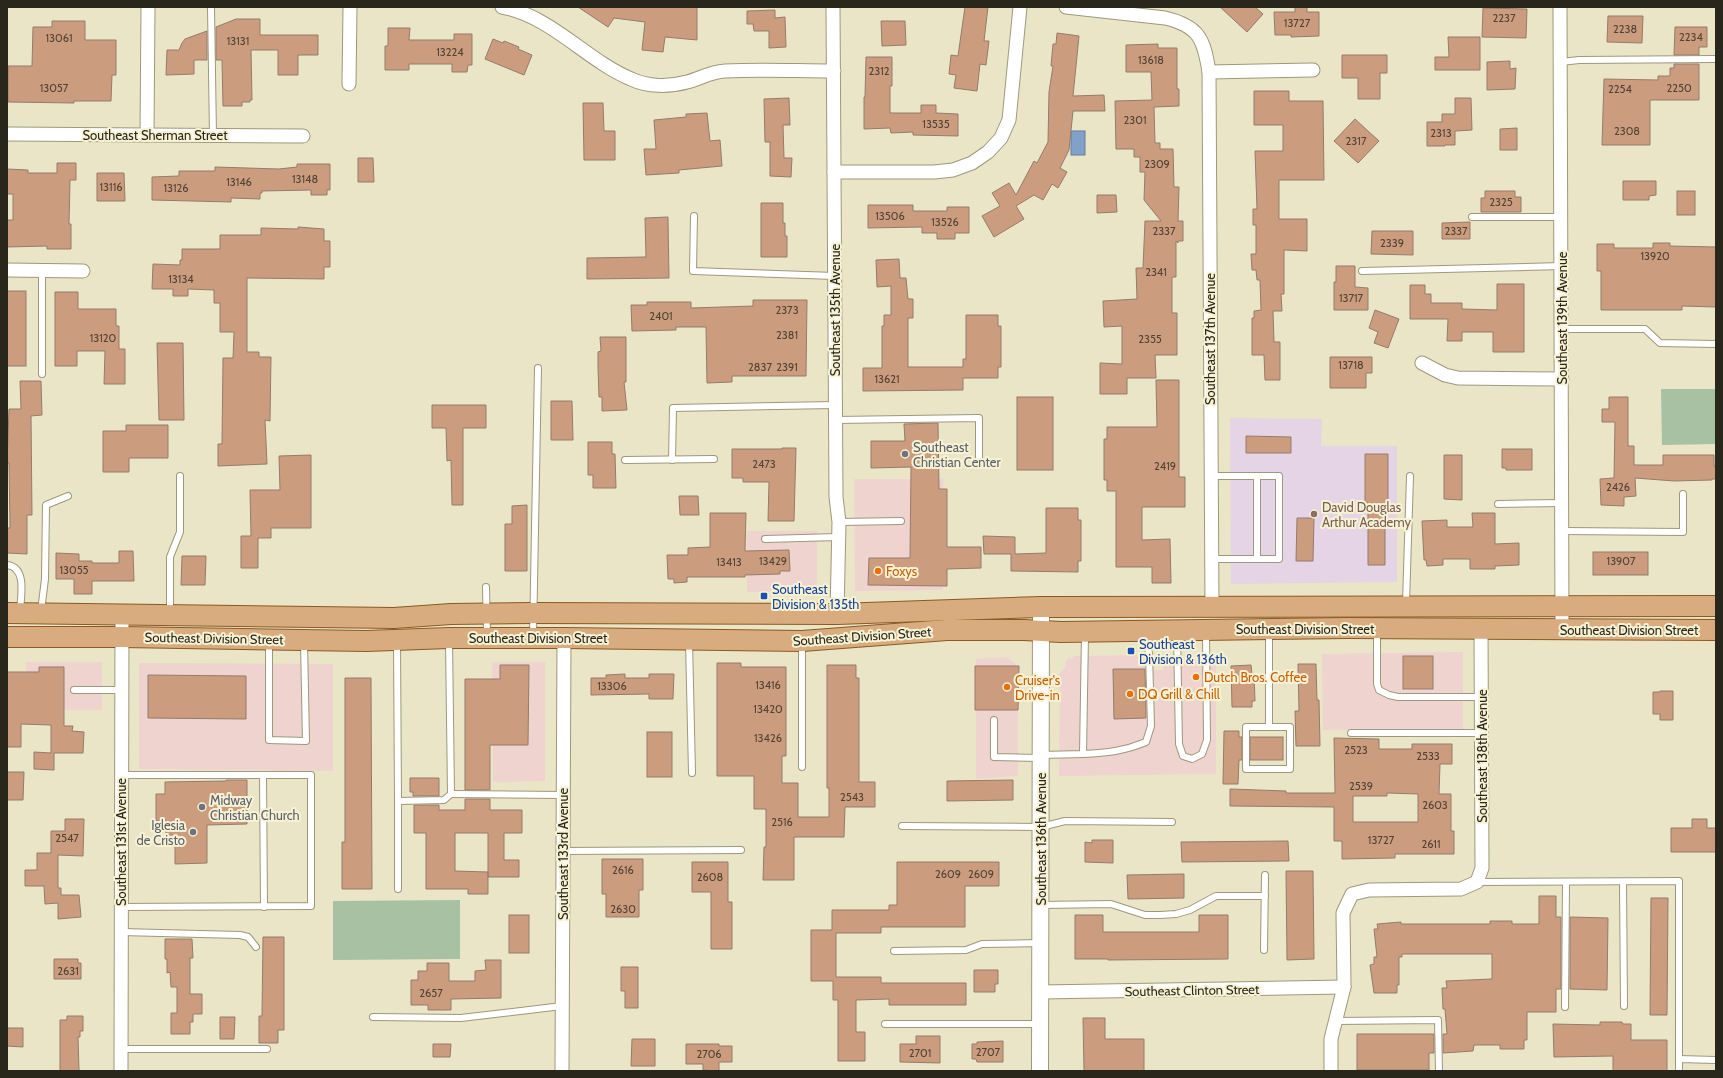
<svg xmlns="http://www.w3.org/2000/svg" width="1723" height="1078" viewBox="0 0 1723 1078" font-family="Cabin,sans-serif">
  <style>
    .commercial { fill: #eed3cf }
    .education { fill: #e4d4e6 }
    .green { fill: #a8c1a3 }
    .water { fill: #80a1ca; stroke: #667c96 }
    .building { fill: #cc9c7f; stroke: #957b6c; fill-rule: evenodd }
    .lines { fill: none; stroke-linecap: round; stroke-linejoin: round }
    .service-casing { stroke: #9e987c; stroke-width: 8 }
    .minor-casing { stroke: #9e987c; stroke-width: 15 }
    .tertiary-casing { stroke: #9e987c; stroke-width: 18 }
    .primary-casing { stroke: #8a5924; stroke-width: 22 }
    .service { stroke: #fff; stroke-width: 6 }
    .minor { stroke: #fff; stroke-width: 13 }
    .tertiary { stroke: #fff; stroke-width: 16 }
    .primary { stroke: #d9ac7f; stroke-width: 20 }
    .worship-dot { fill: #6b7280; stroke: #f8f2d4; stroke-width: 1.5 }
    .education-dot { fill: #8d6e63; stroke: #f8f2d4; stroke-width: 1.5 }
    .food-dot { fill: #e8710a; stroke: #f8f2d4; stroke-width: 1.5 }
    .transit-dot { fill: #1a4fb4; stroke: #f8f2d4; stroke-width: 1.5 }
    .labels { text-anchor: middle; stroke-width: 4; stroke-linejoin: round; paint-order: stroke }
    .number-label { font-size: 11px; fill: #524435 }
    .street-label { font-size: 13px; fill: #29271c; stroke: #f8f2d4 }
    .worship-label { font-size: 13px; fill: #5b616d; stroke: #f8f2d4; text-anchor: start }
    .education-label { font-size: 13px; fill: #785e54; stroke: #f8f2d4; text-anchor: start }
    .food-label { font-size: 13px; fill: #c56008; stroke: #f8f2d4; text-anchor: start }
    .transit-label { font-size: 13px; fill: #164399; stroke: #f8f2d4; text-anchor: start }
  </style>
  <rect width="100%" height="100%" fill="#ebe5c7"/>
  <!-- commercial -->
  <g class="commercial">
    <path d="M854 479H943V590L855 591Z"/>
    <path d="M747 531H817V583L809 591 747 592Z"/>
    <path d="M1463 652V729L1323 730 1322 654Z"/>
    <path d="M1150 655V670H1163L1164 659H1216V774L1059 776 1060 673 1066 666 1065 662 1069 658 1072 659 1074 656Z"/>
    <path d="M1006 657 1015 663 1018 669V776L976 779V659Z"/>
    <rect x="26" y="662" width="76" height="48"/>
    <path d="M492 662H545V781L493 782Z"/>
    <path d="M139 663 333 664V771L139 769Z"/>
  </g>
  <!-- education -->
  <path class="education" d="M1230 418 1322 419 1321 446H1397V582L1231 584Z"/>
  <!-- green -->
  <g class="green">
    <path d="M1716 389V444L1662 445 1661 389Z"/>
    <path d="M460 900V959L333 960V901Z"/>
  </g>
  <!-- water -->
  <rect class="water" x="1071" y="131" width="14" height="24"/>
  <!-- building -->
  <g class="building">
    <path d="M578 7H697V40L665 37 663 52 642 50 645 22 614 18 608 27Z"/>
    <path d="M965 7H988L984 41H989L986 65 980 64 977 91 954 88 956 75 949 74 951 55 958 56Z"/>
    <path d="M1220 7H1255L1263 14 1247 32Z"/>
    <path d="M1295 7H1307V12H1319V36L1291 37V35H1275L1274 12H1295Z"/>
    <path d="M1483 8 1527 9 1526 38 1482 37Z"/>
    <path d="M775 10V18L785 17 786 47 769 48V31H754L753 24H747V11Z"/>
    <path d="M1608 16H1643L1642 43 1607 42Z"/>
    <path d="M236 19H260V35H318V55H298V75H278V50H251L252 100H250V102H242V106H223L222 60H216V27Z"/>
    <path d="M52 21H85V40H116V75H112L111 101H74V103L8 102V66H32L33 27H52Z"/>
    <path d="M881 21H905L906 45 882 46Z"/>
    <path d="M1675 27H1707V47H1699V55H1674Z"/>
    <path d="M388 28H410L409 40H454V34H472V65H468L467 72H452V64H409V70H385V46H388Z"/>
    <path d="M207 31V60H194V74L166 75 167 50H179L182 43 185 39Z"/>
    <path d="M1057 33 1079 36 1073 96 1104 95 1105 111H1073L1069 150 1060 168 1067 172 1058 188 1052 184 1043 200 1034 195 1016 206 1024 219 994 237 982 216 1000 206 992 193 1009 183 1016 195 1034 161 1037 163 1048 142 1049 92 1053 66H1051L1053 44H1056Z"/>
    <path d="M1448 37H1480V70H1435V57H1449Z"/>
    <path d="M493 39 503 43 504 41 519 47 518 49 532 55 524 75 485 59Z"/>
    <path d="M1158 44V48H1177V89H1179V106L1154 107 1155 143H1160V149H1173L1174 187H1179L1178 221H1183V241H1178V243L1176 241V277H1172V313H1177V355H1155L1156 378H1127V394H1100V363L1122 364V326L1104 327 1103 301 1137 299 1136 268H1143L1145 221H1161L1144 200 1145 172H1140V157H1134V149H1116L1115 101 1152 100 1151 72H1126V45Z"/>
    <path d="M1342 55H1387V73H1380V99H1358V78H1342Z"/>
    <path d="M866 57H892V86H890V113H921V105H936V113L958 114V136L913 135V132L891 133 890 128 864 129V97H865Z"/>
    <path d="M1510 61V69L1516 68 1515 89 1487 90V62Z"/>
    <path d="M1674 64H1699V100H1650V145H1602L1604 79 1658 80V76H1670V68H1674Z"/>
    <path d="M1254 91H1289V101H1323L1324 180H1279V219H1307V251L1284 250V294H1281L1282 311H1273L1274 342H1280V380H1265L1264 355H1252V318H1254V311L1261 310 1260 280H1257L1256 270H1252L1251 254H1256V225H1253V209H1257L1255 151H1283V125H1254Z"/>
    <path d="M789 98 790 125H783L784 158H792L791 177 770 176V142H765L764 99Z"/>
    <path d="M1455 98H1471L1472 130 1455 131V145H1445V146H1427V122H1442V114H1455Z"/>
    <path d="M583 103H603L604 131H615V160H584Z"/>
    <path d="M707 113 710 141 720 140 722 166 679 170V173L646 175 644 149H656L654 120 686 117V114Z"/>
    <path d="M1355 119 1379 141 1358 163 1334 141Z"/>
    <path d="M1517 128V150H1500V129Z"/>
    <path d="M358 158H373L374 182H358Z"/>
    <path d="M57 163H76V180H70L69 224H71V249H47V246L7 247V220H13V194H7V169L28 170V173H57Z"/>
    <path d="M297 164H330V190H327V195H311V190L262 191V193H260V199L231 198V202L152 200V177L179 176V171H215V167L279 169 297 167Z"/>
    <path d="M97 173H124L125 201H97Z"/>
    <path d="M1623 181H1656V195L1649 196V200H1623Z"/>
    <path d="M1485 191H1515V197H1521V212H1481V198H1485Z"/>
    <rect x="1677" y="191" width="18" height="24"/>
    <path d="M1097 195H1116L1117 212 1097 213Z"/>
    <path d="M761 203H783V223H785V236H787V257H761Z"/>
    <path d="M868 205H913V211H947V207H969V233H955V239H937V233H922V227L868 228Z"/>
    <path d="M668 217 669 278 587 279V258L646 257 645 218Z"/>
    <path d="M1470 222V239H1442V223Z"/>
    <path d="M298 227 324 229V241H330V267H324V279L247 278V352H259V357H271L270 421 265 420 267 464 218 466V444H222L223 358H233L234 332H220V303H214V290L188 289V296H173V289H152L153 264 180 265V260H182V249H220V235H261V228L298 229Z"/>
    <path d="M1372 231H1413V255L1371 254Z"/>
    <path d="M1653 243H1670V246L1716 247V307L1682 306V310H1601V271H1597V244H1614V248H1653Z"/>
    <path d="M899 259 900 278H906L908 299H913V318H908V367H963V359H966V315H998V326H1001V367H998V378H963V390L863 391V368H882V326H884V315H891V286L877 287 876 260Z"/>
    <path d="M1336 266H1355V287L1368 288V310H1334V282H1336Z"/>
    <path d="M1497 284H1524V352H1493V332H1462V341H1447L1448 319H1410V285H1425V294H1431V303H1462V309L1497 310Z"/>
    <rect x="7" y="291" width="19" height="75"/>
    <path d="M55 292H78V309H116V326H119V349H125V384H104L105 351H77V366H55Z"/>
    <path d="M753 300H807L806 376H732V382L707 383 706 327H676V330L632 331 631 305H647V302H691V308L753 306Z"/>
    <path d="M1375 310 1399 319 1388 348 1374 343 1378 332 1369 328Z"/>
    <path d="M600 337H626V382H624L627 410 602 411V397H599L598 367V352L601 351Z"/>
    <path d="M157 343H183L184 420H159Z"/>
    <path d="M1330 357H1372V373H1366V388H1330Z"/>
    <path d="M1156 380H1179V477H1185V507H1142V540L1170 539 1171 583H1152V567H1116V491H1107V480H1104V439H1107V427H1157Z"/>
    <path d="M20 381H41L42 415 31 416 32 515H27V554L7 553V528H10L9 463H7L9 409H21Z"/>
    <rect x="1017" y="397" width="36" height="73"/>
    <path d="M1609 397H1628V446H1634V465H1663V455H1714V466H1716V479H1712V480L1674 481 1635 478 1636 496 1624 497V506L1601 505 1600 479 1614 478 1615 422H1602V409H1609Z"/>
    <path d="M551 401H572L573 440H551Z"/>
    <path d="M432 405H486V428H463V505H452L451 460 447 461 446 428H432Z"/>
    <path d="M938 423 939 489H947V547H981V568L947 569V586L868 585 869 558H910L911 467 871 468V441H905L904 424Z"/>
    <path d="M126 425H168V458H129V472H103V431H126Z"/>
    <path d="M1246 436 1291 437V453H1246Z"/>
    <path d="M588 442H612V454H615L616 488H593V475H588Z"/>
    <path d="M782 448H796L794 521H768L769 482H743V478H732V449H782Z"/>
    <path d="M1502 449H1532V470H1506V468H1502Z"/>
    <path d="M1365 454H1388V503H1385V565H1368V503H1365Z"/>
    <path d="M311 455V528H271V538H258V568H241V536H251L250 490H280L279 456Z"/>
    <path d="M1444 455H1462V500L1444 499Z"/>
    <path d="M679 496H698L699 515H680Z"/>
    <path d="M527 505V571H505V524H512V506Z"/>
    <path d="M1046 508H1078V520H1081V561H1078V572L1011 571V554H984L983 536 1015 537V554L1046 553Z"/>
    <path d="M710 513H746L745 551 789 550 790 571H780V574L745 575V577H687V582L674 583V579H668L667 555H688V548L710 547Z"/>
    <path d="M1472 513H1495V544L1519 543V565L1495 566V569H1470V559H1443V565L1427 566 1426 560H1424L1422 521 1447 520V527H1473Z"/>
    <path d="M1297 518H1314L1313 561H1296Z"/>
    <path d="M119 551H133L134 581H92V594H74V579H56V553L79 554V561H92V563H119Z"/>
    <rect x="1593" y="552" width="55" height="23"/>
    <path d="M182 556H206L205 585H181Z"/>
    <rect x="1403" y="656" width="30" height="33"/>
    <path d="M717 663H741V667H786V756H782V783H798V817H829V788H827V665H856V678H859V782H875V807H845L844 837H794V880H763L764 847H766V809H754V776H717Z"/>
    <path d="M1298 664H1316L1317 700H1319L1320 746H1296L1295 711H1299Z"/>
    <path d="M500 665H529L528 745H490V790H465V679H500Z"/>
    <path d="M1251 665 1252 674H1254L1255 701H1252V707H1232L1231 666Z"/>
    <path d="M975 666H1019L1018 710H975Z"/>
    <path d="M39 667H64V726H73L72 731 84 732 83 753H54V770L34 769V752L51 753V725L21 724V747H7V672H39Z"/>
    <path d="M1113 669H1145L1146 718 1114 719Z"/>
    <path d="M625 674V678H649V674H674L673 699H649V694L591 695V678H606V675Z"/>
    <path d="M148 675 246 676V719L148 718Z"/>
    <path d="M345 678H371L372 889H342V842H345Z"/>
    <path d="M1660 691H1673V720H1660V714H1653V692H1660Z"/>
    <path d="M1224 731H1239V737H1242V760H1239L1238 784H1223Z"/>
    <rect x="647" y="732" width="25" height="45"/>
    <rect x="1250" y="737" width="33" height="23"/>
    <path d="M1334 738 1379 739V749H1412V744H1452V764H1440L1439 794H1451V831H1454V854H1395V858L1342 859V841H1334V807L1230 806V789L1286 791V793H1335ZM1387 793 1418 794V822H1353V796H1387Z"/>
    <path d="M7 772H24L23 800H7Z"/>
    <path d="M410 778H439V796H413V792H410Z"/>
    <path d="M226 780H247V824L207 825V863L175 864V835H166V821H156V794H165V782L226 781Z"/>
    <path d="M1013 780V800L947 801V781Z"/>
    <path d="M465 799H490V810H522V833H504V860H519V877H488V872V894H468V889H426V833H414V805H439V810H465ZM455 833H488V872L455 871Z"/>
    <path d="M65 819H84L83 856 58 855V888H61V895H79L81 917 58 919V903L45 904 44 886H25V870H37V853H51V831H65Z"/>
    <path d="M1692 819H1707V828H1716V852H1671V828H1692Z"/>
    <path d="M1092 840H1113V863L1085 862V842L1092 843Z"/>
    <path d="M1288 841 1289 861 1182 862 1181 842Z"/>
    <path d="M602 859H643V890H639V917H606V894H602Z"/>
    <path d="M692 862H728V902H732V949H711V892H692Z"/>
    <path d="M897 862H999V886H965V927H881V933H836V977H881V983H966V1005H889V999L856 1000V1032H865V1061H838V1000H833V981H811V930H832V910H889V905H897Z"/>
    <path d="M1286 871H1313L1314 959 1287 960Z"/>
    <path d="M1184 874V898L1128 899 1127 875Z"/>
    <path d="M1539 896H1556V917H1561V989H1556V1012H1527V1040H1524V1049H1500V1045H1474L1473 1051 1443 1053V1034H1447L1445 1009H1443L1442 988H1447L1446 981 1492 979V954H1402V957H1399V985H1397V993H1374L1370 965 1374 964V957H1377L1374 929H1378L1377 924 1401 922V924H1490V921H1512V924H1539Z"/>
    <path d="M1651 898H1668L1667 1015H1650Z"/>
    <rect x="509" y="915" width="20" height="38"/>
    <path d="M1075 915H1103V932H1199V915H1228V959L1108 960V959H1075Z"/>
    <path d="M1570 917 1608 918 1607 990 1570 989Z"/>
    <path d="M263 937H284V1030H278V1043H259V1016H262Z"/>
    <path d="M165 939H192L193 958H190V994H202V1014H193V1022H190V1034H171V1013H177V987H171L170 972 167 973V959H165Z"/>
    <path d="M54 959H78V963H81V979H54Z"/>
    <path d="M485 960H501V998L451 999V1010H428V1005H411V980H418V971H427V963H449V981H475V971L486 970Z"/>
    <path d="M621 967H638V1008H625V991H621Z"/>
    <path d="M974 970H998V984H995V992H974Z"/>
    <path d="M67 1016H83V1031H80V1037H78L79 1071H60V1020H67Z"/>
    <path d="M220 1017H235L234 1039H220Z"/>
    <path d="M1083 1018H1105V1039H1144V1071H1084Z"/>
    <path d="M1600 1022H1622L1623 1024H1631V1040H1667V1071H1613V1056L1554 1057 1553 1024 1600 1025Z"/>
    <path d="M7 1028H23V1047L7 1046Z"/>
    <path d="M1357 1034H1434V1053H1429V1070H1357Z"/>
    <path d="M916 1036H940V1063L900 1062V1044H916Z"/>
    <path d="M632 1039H655V1066H631Z"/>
    <path d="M1003 1041V1062H977L976 1059H972V1044H977V1042Z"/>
    <path d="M433 1044H451L450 1057H433Z"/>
    <path d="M686 1044H719V1046H732V1062H719V1071L703 1070V1064H686Z"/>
  </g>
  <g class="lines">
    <defs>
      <g id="service">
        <path d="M211 7 213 136"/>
        <path d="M1561 62 1579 60 1714 59"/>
        <path d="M694 216 693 271 835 276"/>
        <path d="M1472 217H1561"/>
        <path d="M1362 271 1562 266"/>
        <path d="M1562 329H1645L1660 343 1716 344"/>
        <path d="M42 374V271"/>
        <path d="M835 420 979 418V458"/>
        <path d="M625 460 714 459"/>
        <path d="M672 460 673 408 835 405"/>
        <path d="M1211 476H1279V559H1211"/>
        <path d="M1257 476V559"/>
        <path d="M1498 504 1562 503"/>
        <path d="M839 522 901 521"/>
        <path d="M1562 531 1683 532V494"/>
        <path d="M765 539 838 537"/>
        <path d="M7 565C27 567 21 596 20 610"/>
        <path d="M486 587 487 635"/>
        <path d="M1406 603 1410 476"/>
        <path d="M41 611 45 579 46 505 68 496"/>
        <path d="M170 612V557L180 532V476"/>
        <path d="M1269 631V727"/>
        <path d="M1377 631V684L1379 690 1389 695 1398 697H1482"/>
        <path d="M1177 632 1179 744 1183 756 1192 759 1202 754 1207 740 1206 633"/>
        <path d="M533 636 538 368"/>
        <path d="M689 641 692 773"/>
        <path d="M397 642 398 801 444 800 451 794 449 640"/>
        <path d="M269 643V740L306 741 304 642"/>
        <path d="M802 645V767"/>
        <path d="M74 690H122"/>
        <path d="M994 720V757L1039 758"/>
        <rect x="1246" y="727" width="44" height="42"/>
        <path d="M1351 733H1482"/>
        <path d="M1083 754C1107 753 1124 751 1146 742L1151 726 1149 654 1146 633"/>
        <path d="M1041 755 1083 754 1085 634"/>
        <path d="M263 775 264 907"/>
        <path d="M451 794 563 795"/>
        <path d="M398 801V889"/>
        <path d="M902 826 1041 827 1065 821 1172 822"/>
        <path d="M563 851 741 850"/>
        <path d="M1477 882 1679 881V1059"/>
        <path d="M1623 882 1624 1006"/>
        <path d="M1041 905 1111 904 1145 915H1160L1176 914 1190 910 1216 896H1265"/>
        <path d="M121 907 311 906V775H122"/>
        <path d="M121 932 240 935 248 937 256 947"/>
        <path d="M1264 950 1265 875"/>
        <path d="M894 951 966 950 982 944 1040 943"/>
        <path d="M1565 1007 1566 882"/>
        <path d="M373 1017 461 1018 562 1006"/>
        <path d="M1335 1021 1438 1020 1439 1071"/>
        <path d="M885 1024H1040"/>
        <path d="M121 1049H267"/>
        <path d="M1679 1071V1059L1716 1060"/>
      </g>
      <g id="minor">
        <path d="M502 7C551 16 586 60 631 79 648 87 669 87 687 82 701 79 708 72 725 71 761 69 797 71 834 71"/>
        <path d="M833 7 836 497 839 522 837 614"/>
        <path d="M1066 7 1165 18C1199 26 1204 39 1209 72L1212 607"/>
        <path d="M1560 7 1562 630"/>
        <path d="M1209 72 1313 70"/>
        <path d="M349 84 350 7"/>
        <path d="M7 134 303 136"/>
        <path d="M147 135 148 7"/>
        <path d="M834 172H934L953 170 972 163 988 152 1001 138 1009 120 1020 7"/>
        <path d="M7 270 83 271"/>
        <path d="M1422 363 1445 375 1458 378 1562 379"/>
        <path d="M1040 992 1344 987"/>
        <path d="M121 1071 122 613"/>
        <path d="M562 1071 564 638"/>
        <path d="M1331 1071V1039L1344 987 1343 913 1352 894 1369 890 1461 889 1477 882 1482 868 1481 629"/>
      </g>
      <path id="tertiary" d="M1040 1071 1041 607"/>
      <g id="primary">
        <path d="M7 613 394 618 451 614 533 613 837 614 1041 607 1716 606"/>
        <path d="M7 637H122L366 641 449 638H564L802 641 947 630H1024L1061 632 1348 628 1716 630"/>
      </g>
    </defs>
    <!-- service casing -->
    <use href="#service" class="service-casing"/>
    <!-- minor casing -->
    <use href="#minor" class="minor-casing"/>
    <!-- tertiary casing -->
    <use href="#tertiary" class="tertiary-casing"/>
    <!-- primary casing -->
    <use href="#primary" class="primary-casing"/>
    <!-- service -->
    <use href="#service" class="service"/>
    <!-- minor -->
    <use href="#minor" class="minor"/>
    <!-- tertiary -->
    <use href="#tertiary" class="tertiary"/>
    <!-- primary -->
    <use href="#primary" class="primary"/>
  </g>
  <!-- markers -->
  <g class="worship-dot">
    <circle cx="905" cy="454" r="4"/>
    <circle cx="202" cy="807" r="4"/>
    <circle cx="193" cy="832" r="4"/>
  </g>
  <circle class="education-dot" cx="1314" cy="514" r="4"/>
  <g class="food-dot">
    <circle cx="878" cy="571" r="4"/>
    <circle cx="1196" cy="677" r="4"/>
    <circle cx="1007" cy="687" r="4"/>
    <circle cx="1130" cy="694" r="4"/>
  </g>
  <g class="transit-dot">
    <rect x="760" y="592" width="8" height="8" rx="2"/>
    <rect x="1127" y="647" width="8" height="8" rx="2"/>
  </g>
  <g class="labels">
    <!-- number labels -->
    <g class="number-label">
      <text x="1504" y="22">2237</text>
      <text x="1297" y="27">13727</text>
      <text x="1625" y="33">2238</text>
      <text x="1691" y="41">2234</text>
      <text x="59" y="42">13061</text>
      <text x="238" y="45">13131</text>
      <text x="450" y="56">13224</text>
      <text x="1151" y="64">13618</text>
      <text x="879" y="75">2312</text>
      <text x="54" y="92">13057</text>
      <text x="1679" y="92">2250</text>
      <text x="1620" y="93">2254</text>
      <text x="1135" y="124">2301</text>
      <text x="936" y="128">13535</text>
      <text x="1627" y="135">2308</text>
      <text x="1441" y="137">2313</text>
      <text x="1356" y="145">2317</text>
      <text x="1157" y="168">2309</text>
      <text x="305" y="183">13148</text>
      <text x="239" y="186">13146</text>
      <text x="111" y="191">13116</text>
      <text x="176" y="192">13126</text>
      <text x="1501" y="206">2325</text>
      <text x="890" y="220">13506</text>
      <text x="945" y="226">13526</text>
      <text x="1164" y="235">2337</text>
      <text x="1456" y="235">2337</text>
      <text x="1392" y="247">2339</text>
      <text x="1655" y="260">13920</text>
      <text x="1156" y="276">2341</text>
      <text x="181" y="283">13134</text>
      <text x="1351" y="302">13717</text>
      <text x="787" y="314">2373</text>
      <text x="661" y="320">2401</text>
      <text x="787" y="339">2381</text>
      <text x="103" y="342">13120</text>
      <text x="1150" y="343">2355</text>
      <text x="1351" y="369">13718</text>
      <text x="760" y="371">2837</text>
      <text x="787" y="371">2391</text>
      <text x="887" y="383">13621</text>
      <text x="764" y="468">2473</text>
      <text x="1165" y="470">2419</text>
      <text x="1618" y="491">2426</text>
      <text x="773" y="565">13429</text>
      <text x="1621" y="565">13907</text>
      <text x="729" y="566">13413</text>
      <text x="74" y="574">13055</text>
      <text x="768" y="689">13416</text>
      <text x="612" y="690">13306</text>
      <text x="768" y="713">13420</text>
      <text x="768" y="742">13426</text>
      <text x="1356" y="754">2523</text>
      <text x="1428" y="760">2533</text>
      <text x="1361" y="790">2539</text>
      <text x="852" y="801">2543</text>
      <text x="1435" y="809">2603</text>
      <text x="782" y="826">2516</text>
      <text x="67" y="842">2547</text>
      <text x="1381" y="844">13727</text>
      <text x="1431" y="848">2611</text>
      <text x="623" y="874">2616</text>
      <text x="948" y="878">2609</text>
      <text x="981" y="878">2609</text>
      <text x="710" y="881">2608</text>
      <text x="623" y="913">2630</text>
      <text x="68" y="975">2631</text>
      <text x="431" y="997">2657</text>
      <text x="988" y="1056">2707</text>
      <text x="920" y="1057">2701</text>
      <text x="709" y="1058">2706</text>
    </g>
    <!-- street labels -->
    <g class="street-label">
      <text x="155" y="140">Southeast Sherman Street</text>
      <text transform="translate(835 310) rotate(-90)" y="5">Southeast 135th Avenue</text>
      <text transform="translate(1562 318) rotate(-90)" y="5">Southeast 139th Avenue</text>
      <text transform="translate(1210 339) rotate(-90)" y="5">Southeast 137th Avenue</text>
      <text x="1305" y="634">Southeast Division Street</text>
      <text x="1629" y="635">Southeast Division Street</text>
      <text transform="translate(862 636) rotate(-4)" y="5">Southeast Division Street</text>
      <text transform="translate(214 638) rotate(1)" y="5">Southeast Division Street</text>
      <text x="538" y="643">Southeast Division Street</text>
      <text transform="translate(1482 756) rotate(-90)" y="5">Southeast 138th Avenue</text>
      <text transform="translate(1041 839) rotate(-90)" y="5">Southeast 136th Avenue</text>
      <text transform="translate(121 842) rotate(-90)" y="5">Southeast 131st Avenue</text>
      <text transform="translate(563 854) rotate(-90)" y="5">Southeast 133rd Avenue</text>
      <text transform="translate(1192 990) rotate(-1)" y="5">Southeast Clinton Street</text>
    </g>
    <!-- worship labels -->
    <g class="worship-label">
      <text x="913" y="452">Southeast<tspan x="913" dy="15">Christian Center</tspan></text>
      <text x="210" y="805">Midway<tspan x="210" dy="15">Christian Church</tspan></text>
      <text x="185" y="830" text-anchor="end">Iglesia<tspan x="185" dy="15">de Cristo</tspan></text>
    </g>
    <!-- education labels -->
    <g class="education-label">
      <text x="1322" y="512">David Douglas<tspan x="1322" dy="15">Arthur Academy</tspan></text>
    </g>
    <!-- food labels -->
    <g class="food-label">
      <text x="886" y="576">Foxys</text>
      <text x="1204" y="682">Dutch Bros. Coffee</text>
      <text x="1015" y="685">Cruiser's<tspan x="1015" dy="15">Drive-in</tspan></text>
      <text x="1138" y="699">DQ Grill &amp; Chill</text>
    </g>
    <!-- transit labels -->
    <g class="transit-label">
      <text x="772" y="594">Southeast<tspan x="772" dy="15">Division &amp; 135th</tspan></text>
      <text x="1139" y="649">Southeast<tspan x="1139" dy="15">Division &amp; 136th</tspan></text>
    </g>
  </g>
  <!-- border -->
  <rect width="1723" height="1078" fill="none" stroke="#29271c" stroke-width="16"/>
</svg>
